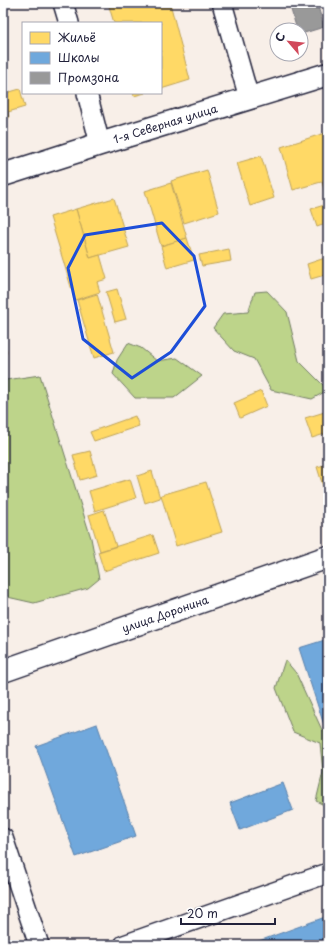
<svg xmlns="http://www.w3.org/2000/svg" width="331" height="948" viewBox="0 0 331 948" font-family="'Playpen Sans',sans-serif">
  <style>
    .green { fill: #bdd48a; stroke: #707b62 }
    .homes { fill: #ffd966; stroke: #bda259 }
    .schools { fill: #6fa8dc; stroke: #5880ac }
    .industry { fill: #999; stroke: #75757d }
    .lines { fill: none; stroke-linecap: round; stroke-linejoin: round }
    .service-casing { stroke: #22223b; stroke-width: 22 }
    .minor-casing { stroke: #22223b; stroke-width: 25 }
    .primary-casing { stroke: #22223b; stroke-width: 25 }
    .service { stroke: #fff; stroke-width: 19 }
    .minor { stroke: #fff; stroke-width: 22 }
    .primary { stroke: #fff; stroke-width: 22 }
    .marked { fill: none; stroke: #1d4ed8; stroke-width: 3; stroke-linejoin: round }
    .labels { text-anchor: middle; stroke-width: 4; stroke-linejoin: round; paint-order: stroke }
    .street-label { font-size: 11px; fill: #22223b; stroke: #fff }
  </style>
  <rect width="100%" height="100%" fill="#f8efe8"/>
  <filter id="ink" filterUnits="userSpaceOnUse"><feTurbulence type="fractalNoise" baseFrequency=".025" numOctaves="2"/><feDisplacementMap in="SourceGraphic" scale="8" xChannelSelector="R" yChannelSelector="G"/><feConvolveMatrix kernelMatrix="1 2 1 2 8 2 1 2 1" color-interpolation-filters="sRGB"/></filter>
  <g filter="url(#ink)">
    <!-- green -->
    <g class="green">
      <path d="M267 291 287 312 299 361 328 390 312 399 271 390 254 359 234 351 213 328 223 314 248 312 255 292Z"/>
      <path d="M128 343 141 348 157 361 177 358 202 376 174 398H135L113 374 117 360Z"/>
      <path d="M40 375 91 538 99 579 88 588 34 603 3 596V379L6 380Z"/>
      <path d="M285 660 296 673 322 730 328 729V807L316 801 323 772 320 743 293 732 276 688Z"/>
    </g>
    <!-- homes -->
    <g class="homes">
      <path d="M108 3H170L190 80 161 89V23H114Z"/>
      <path d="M20 89 25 107 8 112 9 118 3 119V94Z"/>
      <path d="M133 93H145L134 96Z"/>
      <path d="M328 132V180L293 190 281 147Z"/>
      <path d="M261 156 274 198 250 206 237 163Z"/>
      <path d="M207 170 219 212 184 223 171 181Z"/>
      <path d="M328 181V200H327L322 182Z"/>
      <path d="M171 183 187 238 161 246 145 191Z"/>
      <path d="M114 198 129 247 90 258 76 209Z"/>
      <path d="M328 204V223L317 227 311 209Z"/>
      <path d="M76 209 90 258 100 255 107 279 97 282 100 292 75 300 50 217Z"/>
      <path d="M187 238 194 260 167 268 161 246Z"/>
      <path d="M229 249 231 261 202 266 199 255Z"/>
      <path d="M328 257V274L311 279 307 264Z"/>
      <path d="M117 289 126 319 115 322 106 292Z"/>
      <path d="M97 294 114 352 94 358 77 300Z"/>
      <path d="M3 340 7 353 3 354Z"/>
      <path d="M261 391 267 406 240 418 234 403Z"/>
      <path d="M328 411V433L312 438 305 418Z"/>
      <path d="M135 416 139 426 94 441 90 432Z"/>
      <path d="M90 451 97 475 80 480 73 455Z"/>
      <path d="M328 464V498L327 499 317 467Z"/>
      <path d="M152 471 160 498 145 503 137 476Z"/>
      <path d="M130 479 136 498 95 511 89 491Z"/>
      <path d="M206 482 222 532 176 546 161 495Z"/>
      <path d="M104 510 116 546 100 551 89 515Z"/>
      <path d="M153 535 159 553 104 571 98 552Z"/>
    </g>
    <!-- schools -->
    <g class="schools">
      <path d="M328 639V724L324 725 299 648Z"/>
      <path d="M97 724 136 836 76 857 36 746Z"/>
      <path d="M283 783 293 810 240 830 230 803Z"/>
      <path d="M328 916V945H248Z"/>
    </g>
    <!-- industry -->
    <path class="industry" d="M289 3H317L324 27 301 34V30H297Z"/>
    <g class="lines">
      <defs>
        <g id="service">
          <path d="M63 3 69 23"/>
          <path d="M222 3 249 98"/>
          <path d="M87 93 100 144"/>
          <path d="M3 838 39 945"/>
          <path d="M124 945 328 873"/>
        </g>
        <g id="minor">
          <path id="s1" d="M3 175 100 144 328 74"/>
        </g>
        <g id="primary">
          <path id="s2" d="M3 671 328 557"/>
        </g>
      </defs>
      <!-- service casing -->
      <use href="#service" class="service-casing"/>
      <!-- minor casing -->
      <use href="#minor" class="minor-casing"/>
      <!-- primary casing -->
      <use href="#primary" class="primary-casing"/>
      <!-- service -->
      <use href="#service" class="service"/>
      <!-- minor -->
      <use href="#minor" class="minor"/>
      <!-- primary -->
      <use href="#primary" class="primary"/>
    </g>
  </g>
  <!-- marked area -->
  <path class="marked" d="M162 223 194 256 205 306 171 352 132 378 83 339 68 268 85 235Z"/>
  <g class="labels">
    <!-- street labels -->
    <g class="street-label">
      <text dy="4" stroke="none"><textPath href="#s1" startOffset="170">1-я Северная улица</textPath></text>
      <text dy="4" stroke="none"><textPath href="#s2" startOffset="172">улица Доронина</textPath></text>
    </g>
  </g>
  <!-- margin -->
  <rect width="331" height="948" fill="none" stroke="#fff" stroke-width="16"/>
  <rect x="8" y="8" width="315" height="932" fill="none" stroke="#22223b" stroke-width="1.5" filter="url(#ink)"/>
  <!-- legend -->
  <rect x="22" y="22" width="140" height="72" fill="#ffffff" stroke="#a7a7b1"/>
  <rect x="30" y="32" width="20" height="12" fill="#ffd966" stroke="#a7a7b1"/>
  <text x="58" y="42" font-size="12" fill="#22223b">Жильё</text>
  <rect x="30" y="52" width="20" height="12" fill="#6fa8dc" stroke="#a7a7b1"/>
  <text x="58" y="62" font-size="12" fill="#22223b">Школы</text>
  <rect x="30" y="72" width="20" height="12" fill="#999999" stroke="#a7a7b1"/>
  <text x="58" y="82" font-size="12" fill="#22223b">Промзона</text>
  <!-- north arrow -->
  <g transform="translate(289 42) rotate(298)"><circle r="19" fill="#ffffff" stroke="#a7a7b1"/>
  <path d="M0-3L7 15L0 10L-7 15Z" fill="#d1495b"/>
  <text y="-6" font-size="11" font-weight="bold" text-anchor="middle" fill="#22223b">С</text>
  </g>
  <!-- scale -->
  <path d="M181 918v6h94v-6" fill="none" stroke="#22223b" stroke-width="2"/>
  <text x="187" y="918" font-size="12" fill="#22223b" stroke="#ffffff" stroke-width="3" paint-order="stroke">20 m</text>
</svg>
